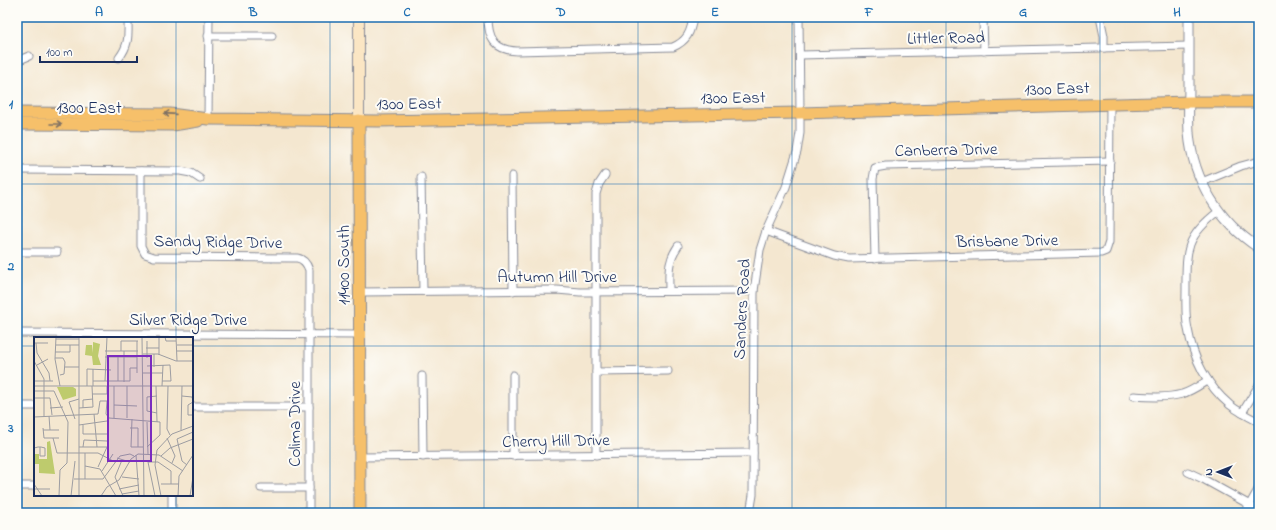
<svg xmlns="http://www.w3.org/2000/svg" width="1276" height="530" viewBox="0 0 1276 530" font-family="'Indie Flower',sans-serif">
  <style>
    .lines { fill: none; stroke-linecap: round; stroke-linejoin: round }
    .minor-casing { stroke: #888b97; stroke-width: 9 }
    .tertiary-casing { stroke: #888b97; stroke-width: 11 }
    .secondary-casing { stroke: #888b97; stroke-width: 12 }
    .primary-casing { stroke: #888b97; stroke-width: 13 }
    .minor { stroke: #fff; stroke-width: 7 }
    .tertiary { stroke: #fff; stroke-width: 9 }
    .secondary { stroke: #fbe6c4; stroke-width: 10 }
    .primary { stroke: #f6c06b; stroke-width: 11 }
    .oneway { stroke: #7e7064 }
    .grid { fill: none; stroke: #1f6fb2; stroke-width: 1; stroke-opacity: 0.55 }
    .labels { text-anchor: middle; stroke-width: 4; stroke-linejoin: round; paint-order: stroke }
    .street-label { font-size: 17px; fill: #1b2f5e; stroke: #fdfcf7 }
    .inset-road { fill: none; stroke: #9d9da2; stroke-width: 1 }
    .view { fill: #7b2cbf; fill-opacity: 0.15; stroke: #7b2cbf; stroke-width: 2 }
    .inset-edge { fill: none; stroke: #1b2f5e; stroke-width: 2 }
    .neatline { fill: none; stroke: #1f6fb2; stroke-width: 1.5 }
    .grid-label { font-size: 13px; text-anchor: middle; font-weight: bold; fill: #1f6fb2 }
  </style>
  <rect width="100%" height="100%" fill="#fdfcf7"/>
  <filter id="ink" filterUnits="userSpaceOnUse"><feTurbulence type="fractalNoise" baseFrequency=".025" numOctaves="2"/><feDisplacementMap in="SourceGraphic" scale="8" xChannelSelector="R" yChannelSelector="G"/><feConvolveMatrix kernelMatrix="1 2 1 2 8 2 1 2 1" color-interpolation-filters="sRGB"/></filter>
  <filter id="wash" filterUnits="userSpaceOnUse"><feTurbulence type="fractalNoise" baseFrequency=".012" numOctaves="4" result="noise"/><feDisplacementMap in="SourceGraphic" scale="16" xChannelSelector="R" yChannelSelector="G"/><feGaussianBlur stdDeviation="0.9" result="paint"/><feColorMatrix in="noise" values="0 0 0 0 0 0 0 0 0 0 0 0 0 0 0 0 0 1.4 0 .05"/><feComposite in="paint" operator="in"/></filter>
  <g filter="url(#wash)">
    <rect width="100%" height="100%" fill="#f4e7d0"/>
  </g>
  <g filter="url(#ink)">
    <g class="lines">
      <defs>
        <g id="minor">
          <path d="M488 17C488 38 494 50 517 51L673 47C687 41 691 32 693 17"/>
          <path d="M1100 17 1104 36V48"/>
          <path d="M983 19 984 51"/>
          <path d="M208 36H272"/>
          <path d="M800 55 1189 46"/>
          <path d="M119 58C130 44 128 34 128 17"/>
          <path d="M17 61 29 56"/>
          <path d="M208 119 209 17"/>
          <path d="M17 170 180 171 191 173 200 179"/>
          <path d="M141 171V246L145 254 154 257 297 258C304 259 307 264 309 270V513"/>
          <path d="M512 176 513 291"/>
          <path d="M421 177 423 291"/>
          <path d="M1202 182 1241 166 1259 161"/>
          <path d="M1219 211C1185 237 1186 250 1186 290 1186 303 1185 317 1188 329 1193 358 1207 386 1230 405 1239 412 1249 417 1259 422"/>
          <path d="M766 231 834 256 849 259 1101 253 1106 251 1109 242 1110 104"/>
          <path d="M17 252H57"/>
          <path d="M875 259 873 179 875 168 886 166 1110 161"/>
          <path d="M669 291C669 273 667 262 678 246"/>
          <path d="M360 292 557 290 580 292 754 291"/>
          <path d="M17 333 360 335"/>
          <path d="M596 372 668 371"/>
          <path d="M513 375V456"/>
          <path d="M422 376 423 457"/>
          <path d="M1134 396C1150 397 1167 398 1182 394 1192 391 1200 385 1208 380"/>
          <path d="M17 406H35"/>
          <path d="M192 407H309"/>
          <path d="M1242 413 1259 385"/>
          <path d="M596 455V194L599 184 605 175"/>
          <path d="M360 457 753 453"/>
          <path d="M1188 472 1203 479 1259 510"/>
          <path d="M17 486H35"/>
          <path d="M261 488H309"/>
          <path d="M172 495V513"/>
          <path d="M750 513 753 495 754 291 760 250 766 231 786 187 797 152 800 133V113L799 17"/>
          <path d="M1245 513 1259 488"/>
        </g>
        <path id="tertiary" d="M1189 17C1189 39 1189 62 1189 84 1189 100 1188 117 1189 133 1193 180 1219 222 1259 248"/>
        <path id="secondary" d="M359 17V120"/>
        <g id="primary">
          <path d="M17 113 170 114 208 119 378 121 800 113 1189 102H1259"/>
          <path d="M359 120 360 513"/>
          <path d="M17 124 173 125 198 121"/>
        </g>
      </defs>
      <!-- minor casing -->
      <use href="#minor" class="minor-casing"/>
      <!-- tertiary casing -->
      <use href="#tertiary" class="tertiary-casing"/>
      <!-- secondary casing -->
      <use href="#secondary" class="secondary-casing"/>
      <!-- primary casing -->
      <use href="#primary" class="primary-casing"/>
      <!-- minor -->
      <use href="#minor" class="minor"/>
      <!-- tertiary -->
      <use href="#tertiary" class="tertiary"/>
      <!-- secondary -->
      <use href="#secondary" class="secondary"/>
      <!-- primary -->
      <use href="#primary" class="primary"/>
    </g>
    <!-- one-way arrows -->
    <defs><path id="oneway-shaft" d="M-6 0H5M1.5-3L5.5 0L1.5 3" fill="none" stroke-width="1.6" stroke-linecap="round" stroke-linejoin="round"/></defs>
    <g class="oneway">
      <use href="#oneway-shaft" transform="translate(170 114) rotate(-176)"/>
      <use href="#oneway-shaft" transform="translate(56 124)"/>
    </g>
  </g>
  <!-- grid -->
  <path class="grid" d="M176 17V338M330 17V513M484 17V513M638 17V513M792 17V513M946 17V513M1100 17V513M17 184H1259M17 346H35M192 346H1259M176 495V513"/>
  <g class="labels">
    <!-- street labels -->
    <g class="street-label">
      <text transform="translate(946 37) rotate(-1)" y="6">Littler Road</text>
      <text transform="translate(1057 88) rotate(-2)" y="6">1300 East</text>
      <text transform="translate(733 97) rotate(-1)" y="6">1300 East</text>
      <text transform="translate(409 103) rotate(-1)" y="6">1300 East</text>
      <text x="89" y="113">1300 East</text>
      <text transform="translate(946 149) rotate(-1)" y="6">Canberra Drive</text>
      <text transform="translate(1007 240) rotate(-1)" y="6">Brisbane Drive</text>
      <text transform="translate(218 241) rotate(1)" y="6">Sandy Ridge Drive</text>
      <text transform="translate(343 265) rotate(-90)" y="6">11400 South</text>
      <text x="557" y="282">Autumn Hill Drive</text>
      <text transform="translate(741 309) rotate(-87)" y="6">Sanders Road</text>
      <text x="188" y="325">Silver Ridge Drive</text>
      <text transform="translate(294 424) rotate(-90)" y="6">Colima Drive</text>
      <text transform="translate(556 440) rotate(-1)" y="6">Cherry Hill Drive</text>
    </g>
  </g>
  <!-- overview -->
  <g transform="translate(34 337)">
    <rect width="159" height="159" fill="#f4e7d0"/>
    <path d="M59 5 66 7 64 19 67 28H59L58 19 51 18 52 8H58L59 16ZM23 50H39L42 52V59L29 63ZM16 104 21 137 5 136V127H0V117H5V122H13V105Z" fill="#becb6d"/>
    <path class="inset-road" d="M22 0 21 22 26 49M45 0V159M108 0 110 159M131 0 132 4H142M142 0 143 24M22 2H45M0 6H14M2 6 3 16 15 36 16 44M22 8H45M143 8H159M112 11H125M71 14H104M87 14V4H104M143 14H159M21 15H36V8M109 17H124L142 24H159M120 17V30M125 18V0M71 20H103M21 21H29L31 25 30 37 26 38M113 21V4M0 24 10 42V80M3 28 14 22M113 29 136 28 137 44H128M31 30H45M103 36V4M108 36H129M0 44H19M59 44H96V31H103M71 44 73 0M84 44V20M90 45V14M0 49H159M53 49V32L77 33M59 49V32M80 49V81M93 49V81M122 49 123 85M128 49 129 28M134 49 133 92 136 98M0 54H20L34 85 33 126 26 133 25 159M58 57H73V49M123 59 113 60V74L123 76M148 59 158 60 159 64M0 61H16L18 78M159 65 154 68V78H159M80 68 103 69M16 71 29 70M45 71 59 70 58 49M49 71V63L59 62M60 77 63 110M15 79 16 93M0 80 64 77 66 64H73L72 77 75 81 126 85V98L113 110M41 82 35 65 45 62M98 82 97 110H109M113 85 114 117M45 88 73 84M49 88V97H73M9 91 10 101H25M96 91H104V110M9 93H25M147 93 148 49M19 101 23 116H64L81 125M133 101 141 119 138 126M45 110H73L64 130M49 110 50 103 73 104M0 111 4 110H7L11 111V119H6V110M51 116V142M102 118 105 159M127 119 136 111 159 102M83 121 96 125M88 123 81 140 89 159M153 128 148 124 143 102 159 95M51 129 66 132 82 159M68 134 79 117M88 140 105 142M40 142H69L86 119 96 117 100 119M0 147 8 159M127 147H145M0 152H16M85 152 105 148M88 157 105 154M37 159 41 124M67 159 73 150 85 143 97 122 104 117 125 118 149 134M121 159 114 125H124L137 134V147M127 159 121 128 123 113 138 97 159 89M144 159 145 139 159 118M156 159 159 140"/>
    <path class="view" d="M74 19H117V124H74Z"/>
    <rect width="159" height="159" class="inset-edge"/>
  </g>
  <!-- margin -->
  <rect width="1276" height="530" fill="none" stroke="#fdfcf7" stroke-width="44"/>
  <!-- north arrow -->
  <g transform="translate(1218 472) rotate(270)" stroke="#fdfcf7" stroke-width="3" paint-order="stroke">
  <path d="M0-3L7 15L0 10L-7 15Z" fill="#1b2f5e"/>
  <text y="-6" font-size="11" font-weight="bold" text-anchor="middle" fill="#1b2f5e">N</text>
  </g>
  <!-- scale -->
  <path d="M40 56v6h97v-6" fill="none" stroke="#1b2f5e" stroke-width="2"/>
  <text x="46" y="56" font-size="12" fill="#1b2f5e" stroke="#fdfcf7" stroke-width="3" paint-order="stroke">100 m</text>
  <rect x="22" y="22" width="1232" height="486" class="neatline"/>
  <g class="grid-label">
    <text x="99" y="16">A</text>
    <text x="253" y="16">B</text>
    <text x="407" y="16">C</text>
    <text x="561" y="16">D</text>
    <text x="715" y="16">E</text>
    <text x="869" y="16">F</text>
    <text x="1023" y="16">G</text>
    <text x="1177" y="16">H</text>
    <text x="11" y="108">1</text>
    <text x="11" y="270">2</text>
    <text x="11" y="432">3</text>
  </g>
</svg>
